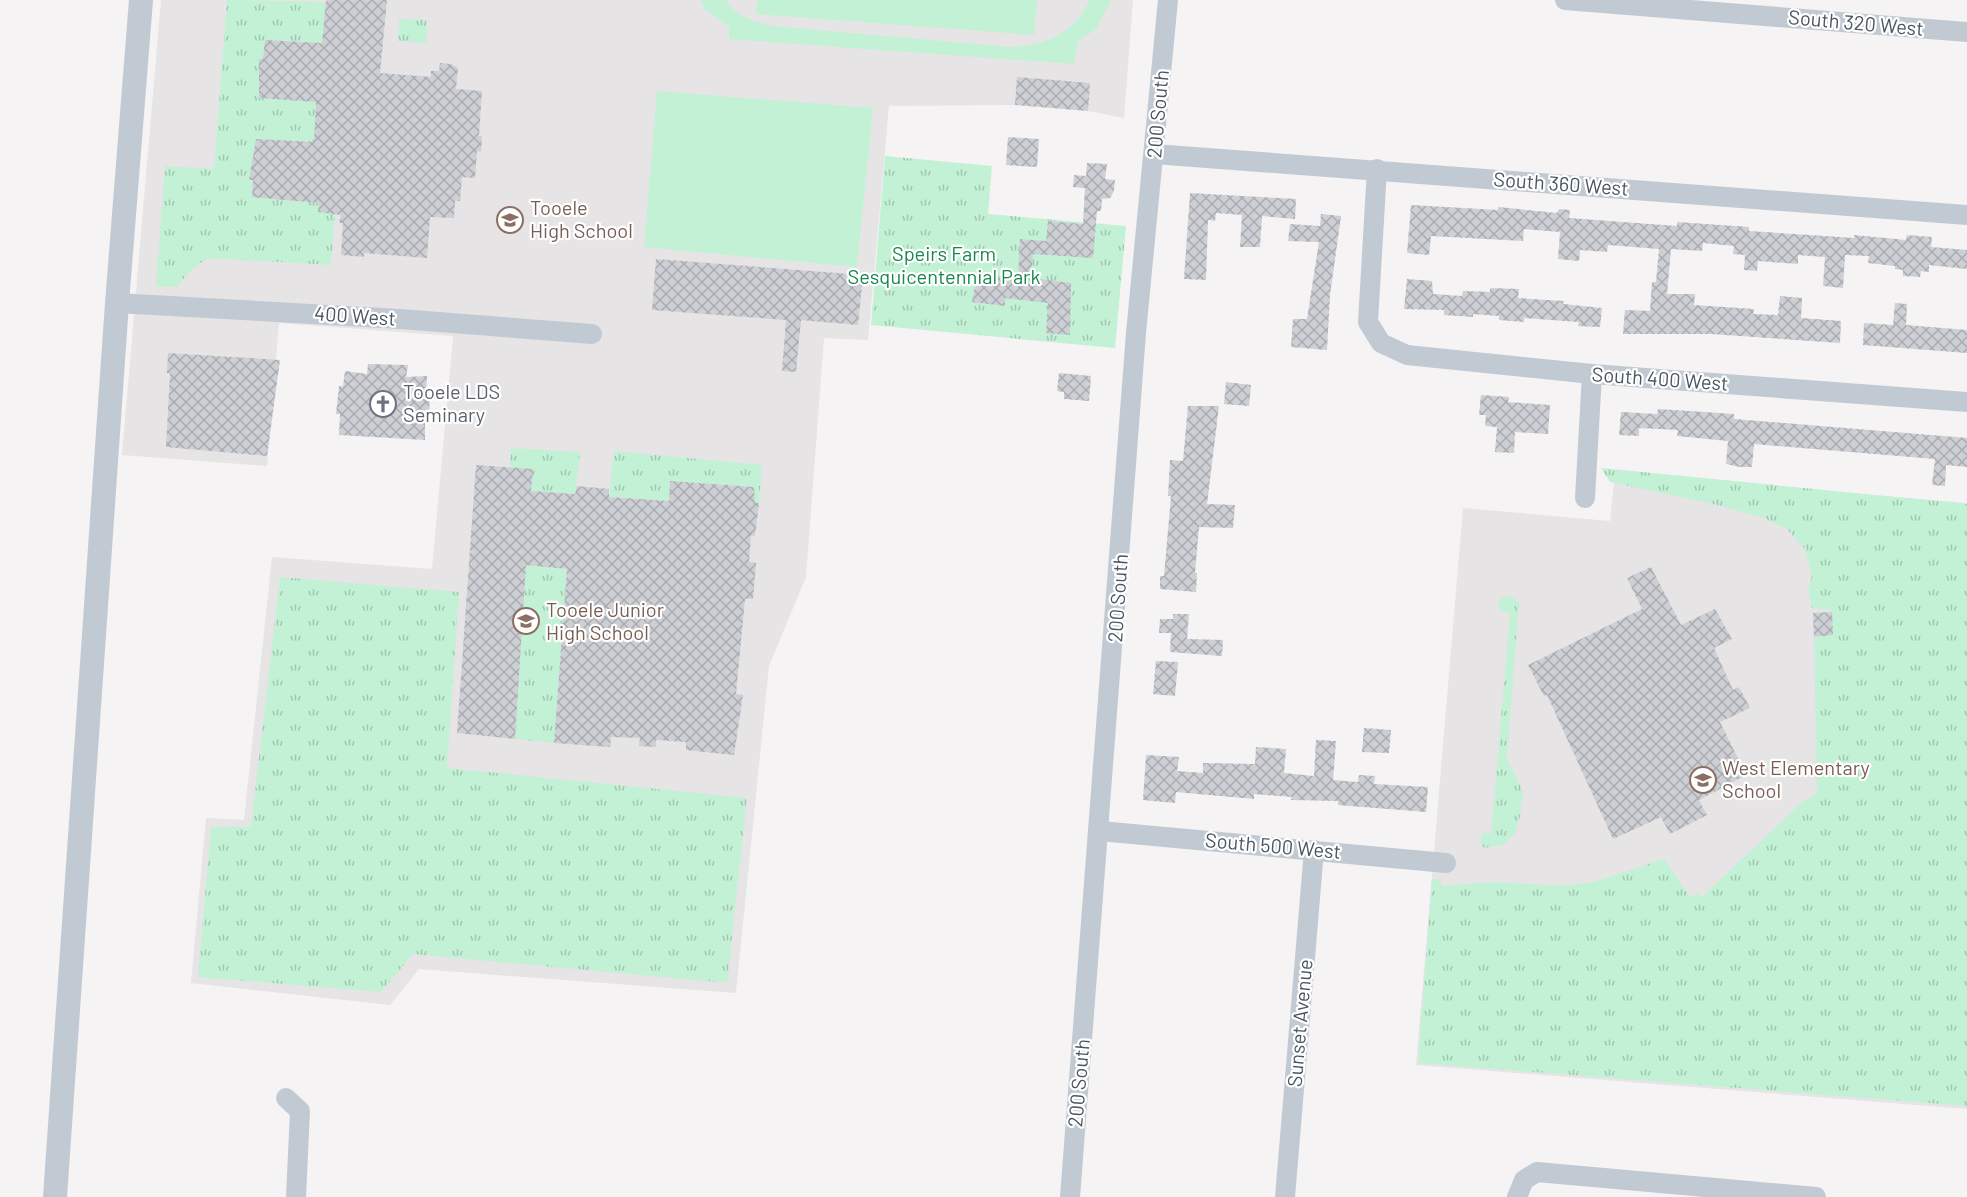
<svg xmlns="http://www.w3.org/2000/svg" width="1967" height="1197" viewBox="0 0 1967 1197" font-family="Barlow,sans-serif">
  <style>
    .education { fill: #e6e4e5 }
    .grass { fill: url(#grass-tufts) }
    .garden { fill: #c3f1d5 }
    .building { fill: url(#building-cross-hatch) }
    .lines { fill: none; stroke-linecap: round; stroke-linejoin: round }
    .minor { stroke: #c1cad2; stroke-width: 20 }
    .tertiary { stroke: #c1cad2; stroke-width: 24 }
    .labels { text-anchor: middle; stroke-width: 4.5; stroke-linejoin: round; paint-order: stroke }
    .street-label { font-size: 20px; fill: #4a5661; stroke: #fff }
    .education-label { font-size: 20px; fill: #785e54; stroke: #fff; text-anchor: start }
    .park-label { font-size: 20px; fill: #17864f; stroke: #fff }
    .worship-label { font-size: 20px; fill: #5b616d; stroke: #fff; text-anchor: start }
  </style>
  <defs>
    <pattern id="grass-tufts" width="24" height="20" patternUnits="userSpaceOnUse" patternTransform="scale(1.5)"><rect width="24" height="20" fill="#c3f1d5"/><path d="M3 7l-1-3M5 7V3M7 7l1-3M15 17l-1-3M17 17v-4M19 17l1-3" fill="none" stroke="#a0c6b0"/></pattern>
    <pattern id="building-cross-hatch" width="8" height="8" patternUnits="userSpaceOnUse" patternTransform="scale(1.5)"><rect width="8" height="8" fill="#cdcfd5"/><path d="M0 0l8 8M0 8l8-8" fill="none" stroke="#a8abb0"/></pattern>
  </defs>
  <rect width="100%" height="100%" fill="#f5f3f3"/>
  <!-- education -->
  <g class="education">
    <path d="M161 0H1133L1124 118 1088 111 1015 105 889 106 868 340 824 338 806 577 769 666 736 993 419 969 390 1005 191 983 206 818 244 820 272 557 432 569 453 336 279 323 267 466 122 455Z"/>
    <path d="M1615 473 1967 503V1109L1416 1065 1463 508 1610 521Z"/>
  </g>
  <!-- grass -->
  <g class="grass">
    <path d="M227 0 326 2 322 43 265 40 263 59 259 60 260 98 316 102 314 142 256 139 249 179 253 180 252 197 319 203V212L335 214 331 265 208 258 190 271 177 287 156 286 165 166 214 169Z"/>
    <path d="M399 19 427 20 426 43 398 41Z"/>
    <path d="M885 156 992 166 988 214 1126 226 1115 348 871 325Z"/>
    <path d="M511 448 580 452 575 494 531 491 510 467Z"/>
    <path d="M614 451 762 465 759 503H755L754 487 671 481 669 501 609 497Z"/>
    <path d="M1601 468 1967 504V1106L1418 1063 1432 879 1441 880V886L1492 882 1563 886 1594 882 1664 859 1691 898 1698 893 1702 897 1802 802 1817 794 1814 638 1833 635 1832 610 1812 608 1808 590 1812 576 1805 549 1787 529 1764 518 1710 503 1610 482Z"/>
    <path d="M526 565 567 569 554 743 515 739Z"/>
    <path d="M280 577 459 592 447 768 747 798 727 983 413 954 381 992 198 977 211 827H251Z"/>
    <path d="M1509 596 1519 601 1507 758 1523 792 1520 816 1515 833 1503 845 1484 848 1480 843 1483 832 1491 834 1510 614 1500 610 1498 605 1501 597Z"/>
  </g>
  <!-- garden -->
  <g class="garden">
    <path d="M700 0H726C736 17 755 21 773 26L1009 47C1046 46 1074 34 1090 0H1111L1096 29 1078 41 1074 64 729 39V27L705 9Z"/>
    <path d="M757 0H1037L1034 35 756 14Z"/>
    <path d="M657 91 873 108 857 267 644 247Z"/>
  </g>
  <!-- building -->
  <g class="building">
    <path d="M326 0H387L380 73 431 77V71H439L440 63 450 64 458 68 456 89 482 91 479 136H482L481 152 477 151 475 178 462 177 460 201H455L454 218 430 217 427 258 364 253V257L341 255 343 223H339L341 215 318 212 319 203 252 197 253 180H249L256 139 314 142 316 102 259 98V59H263L265 40 322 43Z"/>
    <path d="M1017 77 1090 83 1088 111 1015 105Z"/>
    <path d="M1008 137 1039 139 1037 167 1006 165Z"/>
    <path d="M1087 163 1107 164 1105 179 1115 180 1114 191 1110 198 1102 199 1101 211H1097L1093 258 1033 254 1031 278 1071 283 1070 335 1046 333 1048 303 1005 298V306L972 302 976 280H982L983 274 1018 277 1020 239 1046 241 1048 221 1083 224 1085 188 1073 187 1074 175 1086 176Z"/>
    <path d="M1190 193 1296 199 1295 219 1262 216 1260 247H1240L1242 215 1216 213 1215 221 1208 220 1206 280 1184 279Z"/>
    <path d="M1411 205 1498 210V207L1557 213 1559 209 1570 210 1569 218 1677 226V222L1749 227V231L1810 235 1854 238V235L1906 240 1907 235 1932 237 1931 247 1967 250V269L1929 265V272L1921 271 1920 277 1903 276V270L1895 269V266L1868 263 1869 256 1845 255 1843 288 1823 286 1825 257 1798 255V264L1758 261 1757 271 1744 270 1745 255 1733 254 1734 246 1703 243 1702 251 1671 249 1667 294H1695L1694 305 1754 309 1753 314 1778 315 1780 296 1802 298 1801 318 1841 321 1840 343 1711 334H1623L1625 310 1650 311 1652 282H1656L1659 249 1608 245 1607 252 1580 250 1579 261 1558 259 1560 232 1524 229 1523 241 1431 236 1429 255 1407 253Z"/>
    <path d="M1321 214 1341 216 1330 295 1327 350 1291 347 1293 319H1307L1319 242 1288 241 1290 224 1320 226Z"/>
    <path d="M656 259 863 275 858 325 801 320 796 372 782 371 786 320 652 310Z"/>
    <path d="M1407 279 1432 281 1433 294 1462 296 1463 291 1490 292V288L1519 289 1518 298 1564 301 1563 304 1602 308 1600 327 1578 326 1579 322 1524 318V322L1499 320V316L1473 314V317L1444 315V310L1404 309Z"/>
    <path d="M1895 303 1907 304 1906 325 1967 330V353L1863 345 1864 323 1893 325Z"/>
    <path d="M168 353 280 360 267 456 166 447 170 373H167Z"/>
    <path d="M368 364 408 365 406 377 427 376 426 394 430 395 429 414 425 415V440L339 435 340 414H336L339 386H343L345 371 367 374Z"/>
    <path d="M1059 373 1091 376 1089 401 1064 399V392L1057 391Z"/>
    <path d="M1226 382 1251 385 1249 406 1224 404Z"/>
    <path d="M1481 395 1509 397 1508 402 1550 405 1548 434 1515 432 1514 453 1495 452 1497 427 1485 426 1486 415H1479Z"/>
    <path d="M1188 406H1219L1207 504 1235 505 1233 528 1199 527 1195 573H1197L1196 592 1160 589V576H1164L1171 496H1168L1170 460 1183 461Z"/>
    <path d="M1658 409 1734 414V419L1967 438V467L1946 465 1945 486 1932 485 1935 459 1754 444 1752 467H1740L1726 464 1728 441 1677 436 1678 430 1639 428V436L1619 435 1621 412 1657 414Z"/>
    <path d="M476 465 533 469 531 491 575 494 577 486 609 489V497L669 501 670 481 754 487 755 503H759L755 536 751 535 749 562 756 563 753 599H745L736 694 743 695 734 755 686 750V742L656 740V747L639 746 640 738 611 737 610 747 554 743 567 569 526 565 515 739 457 733Z"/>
    <path d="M1651 567 1681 625 1715 609 1732 639 1714 648 1733 690 1739 687 1750 708 1720 722 1746 775 1699 800 1707 815 1670 834 1661 817 1613 839 1547 695 1544 696 1528 665 1642 609 1627 578Z"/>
    <path d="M1832 612 1833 635 1814 637 1813 613Z"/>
    <path d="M1173 614H1189L1187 639 1223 640 1222 656 1170 652 1171 633H1159L1160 619H1173Z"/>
    <path d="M1156 661 1178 662 1175 696 1153 694Z"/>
    <path d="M1364 728 1391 730 1389 753 1362 752Z"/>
    <path d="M1316 740 1336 741 1333 780 1358 782 1359 775 1375 776 1374 784 1428 787 1426 812 1338 805V801L1291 800 1292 797 1254 794V799L1176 792 1175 803 1143 800 1146 755 1179 757 1177 771 1203 773V763L1255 764 1256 747 1286 749 1284 773 1314 776Z"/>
  </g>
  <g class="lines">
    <!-- minor -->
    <g class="minor">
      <path d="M1565 0 1967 32"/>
      <path d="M1154 154 1967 215"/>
      <path d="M1377 169 1368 322 1381 343 1407 355 1592 374 1967 402"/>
      <path d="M117 303 400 319 592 334"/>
      <path d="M1585 498 1592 374"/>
      <path d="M1100 831 1446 863"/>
      <path d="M286 1098 300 1111 296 1197"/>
      <path d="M1070 1197 1136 333 1168 0"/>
      <path d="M1285 1197 1314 850"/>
      <path d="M1517 1197 1524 1180 1537 1172 1816 1197"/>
    </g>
    <!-- tertiary -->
    <path class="tertiary" d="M55 1197 117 303 141 0"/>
  </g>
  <!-- icons -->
  <defs>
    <symbol id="school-ring" viewBox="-11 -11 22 22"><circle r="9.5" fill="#fff" stroke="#8d6e63" stroke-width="1.5"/><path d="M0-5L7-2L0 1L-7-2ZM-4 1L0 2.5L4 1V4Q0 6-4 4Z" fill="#8d6e63"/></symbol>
    <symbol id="church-ring" viewBox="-11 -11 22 22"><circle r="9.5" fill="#fff" stroke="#6b7280" stroke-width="1.5"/><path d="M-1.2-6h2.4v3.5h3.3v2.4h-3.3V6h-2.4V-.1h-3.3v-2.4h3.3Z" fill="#6b7280"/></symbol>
  </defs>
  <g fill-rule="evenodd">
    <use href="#school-ring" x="495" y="205" width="30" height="30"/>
    <use href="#church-ring" x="368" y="389" width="30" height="30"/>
    <use href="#school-ring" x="511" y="606" width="30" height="30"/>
    <use href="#school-ring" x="1688" y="765" width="30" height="30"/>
  </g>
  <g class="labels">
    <!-- street labels -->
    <g class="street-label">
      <text transform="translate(1856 23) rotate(5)" y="7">South 320 West</text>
      <text transform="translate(1158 114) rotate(-85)" y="7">200 South</text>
      <text transform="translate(1561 184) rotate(4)" y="7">South 360 West</text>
      <text transform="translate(355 316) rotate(4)" y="7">400 West</text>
      <text transform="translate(1660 379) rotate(4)" y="7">South 400 West</text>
      <text transform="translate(1118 598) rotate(-86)" y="7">200 South</text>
      <text transform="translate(1273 846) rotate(5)" y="7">South 500 West</text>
      <text transform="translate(1300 1023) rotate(-85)" y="7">Sunset Avenue</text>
      <text transform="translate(1079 1083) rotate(-85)" y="7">200 South</text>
    </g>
    <!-- education labels -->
    <g class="education-label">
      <text x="530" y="215">Tooele<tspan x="530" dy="23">High School</tspan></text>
      <text x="546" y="617">Tooele Junior<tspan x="546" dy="23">High School</tspan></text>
      <text x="1722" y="775">West Elementary<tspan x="1722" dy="23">School</tspan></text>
    </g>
    <!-- park labels -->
    <g class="park-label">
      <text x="944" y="261">Speirs Farm<tspan x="944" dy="23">Sesquicentennial Park</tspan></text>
    </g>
    <!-- worship labels -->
    <g class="worship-label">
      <text x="403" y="399">Tooele LDS<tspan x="403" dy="23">Seminary</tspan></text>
    </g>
  </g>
</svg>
